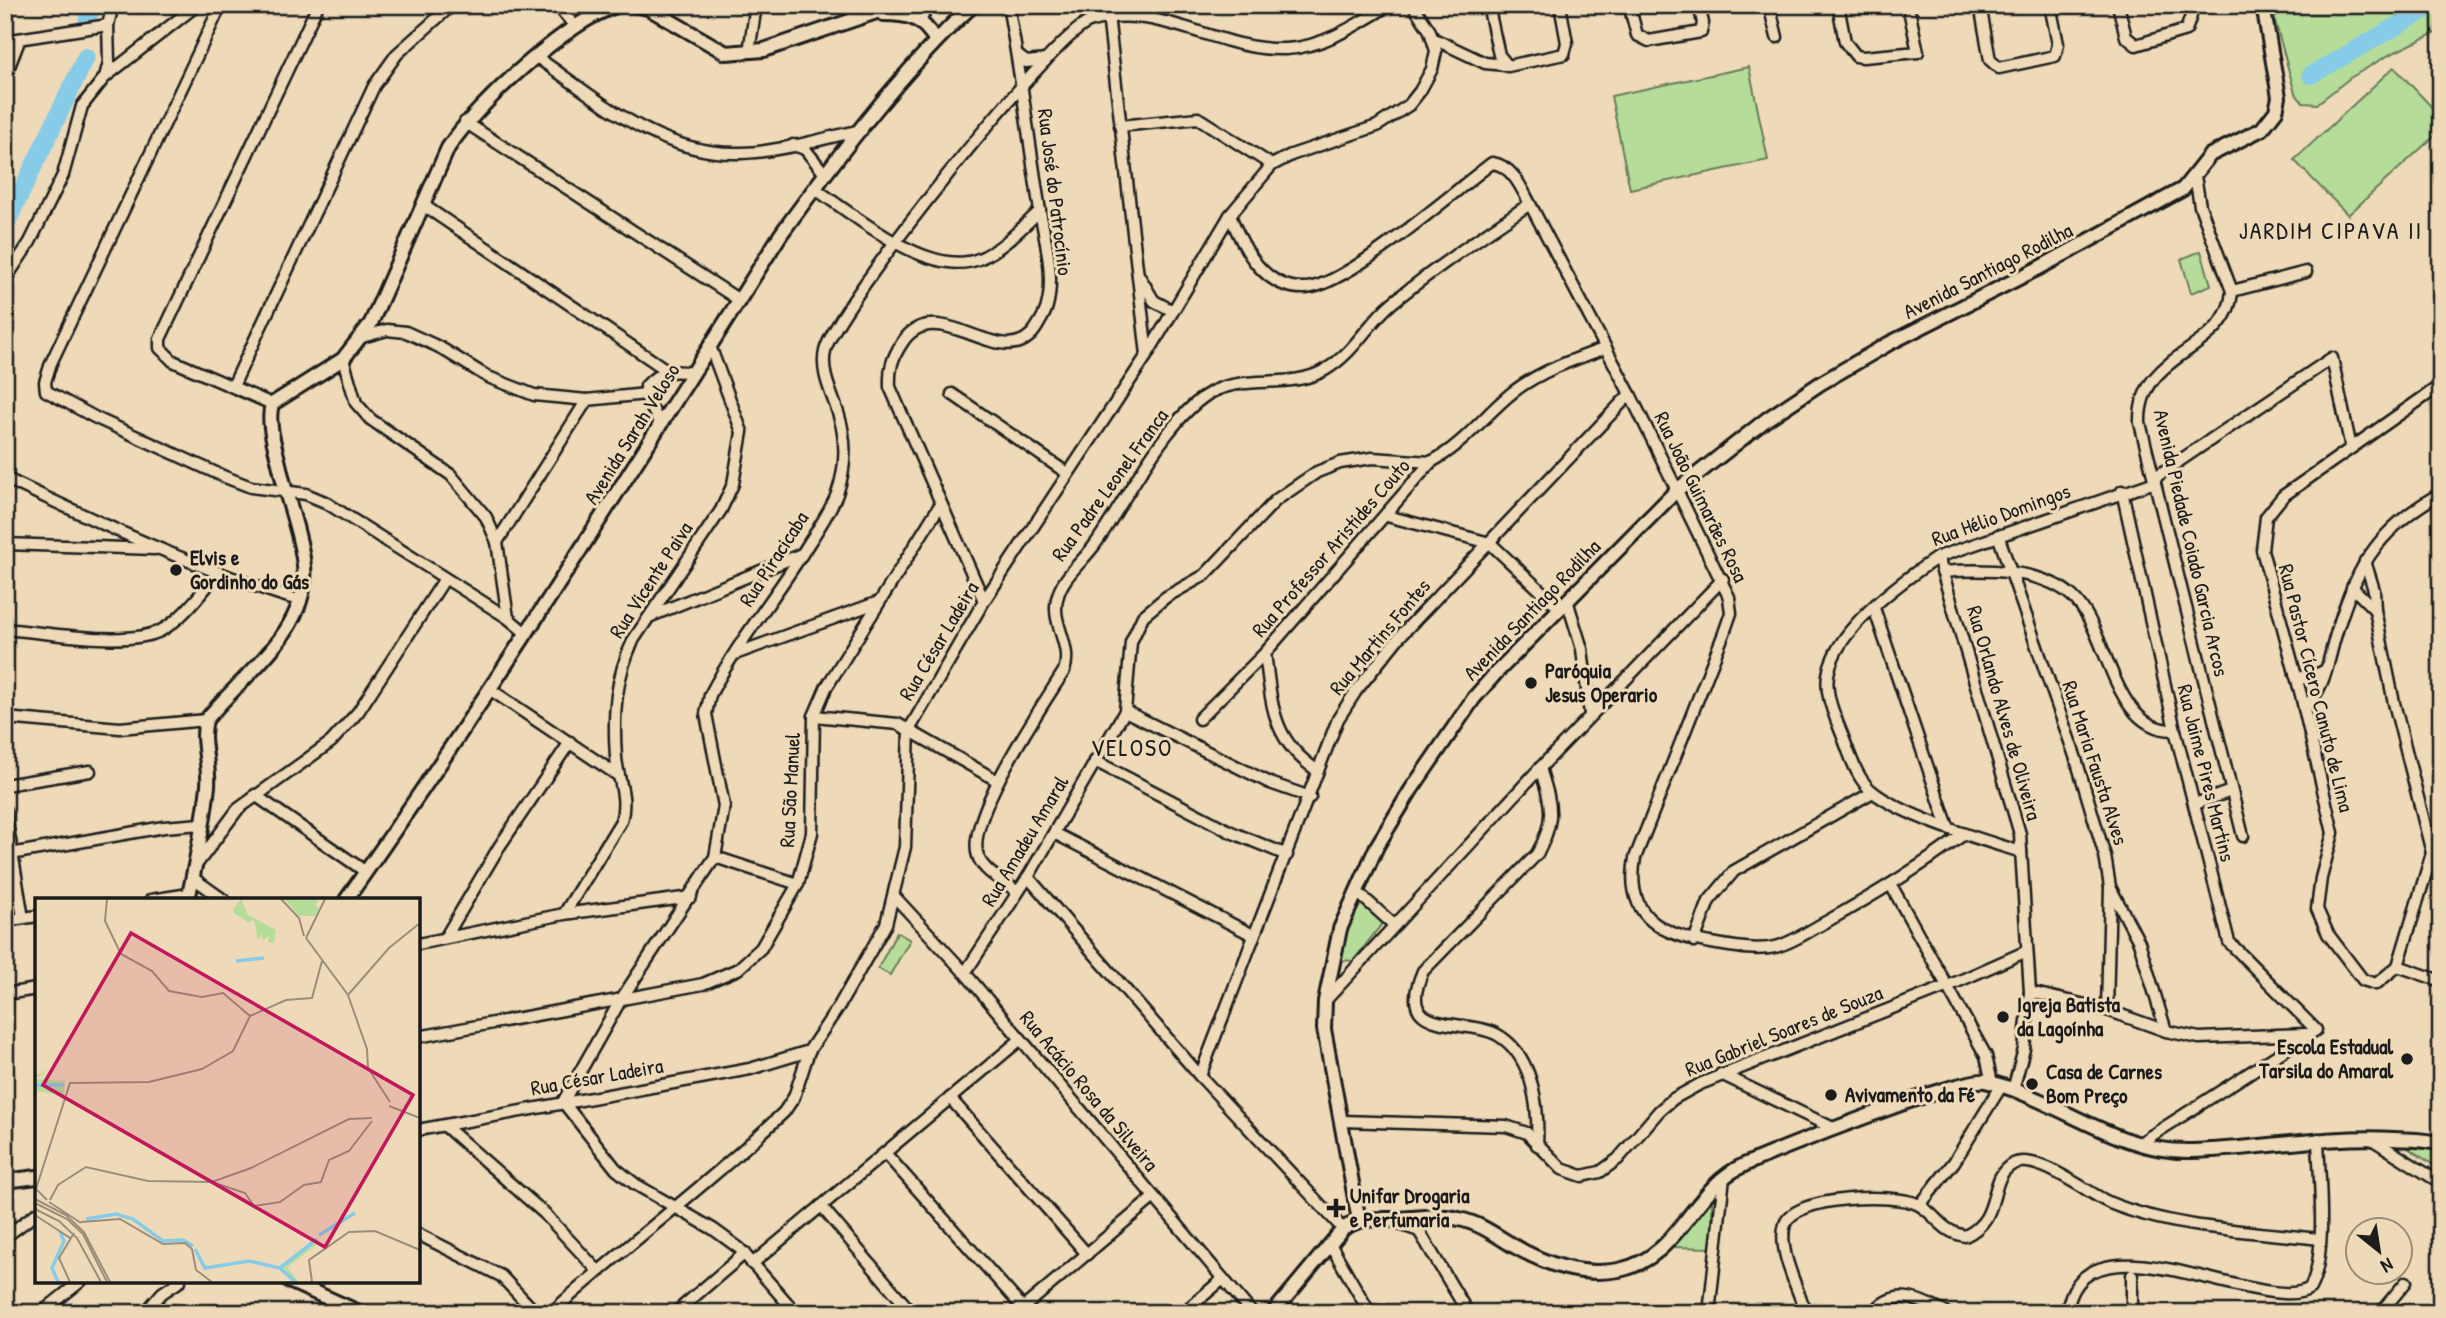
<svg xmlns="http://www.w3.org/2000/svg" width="2446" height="1318" viewBox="0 0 2446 1318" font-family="'Patrick Hand',sans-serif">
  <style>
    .green { fill: #b5dd99; stroke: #687c5a; stroke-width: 2 }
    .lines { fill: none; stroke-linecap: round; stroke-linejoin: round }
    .river { stroke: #86cbe7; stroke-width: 18 }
    .minor-casing { stroke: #1c1c1c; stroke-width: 15 }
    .major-casing { stroke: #1c1c1c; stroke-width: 18 }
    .minor { stroke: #eedab8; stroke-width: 10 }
    .major { stroke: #eedab8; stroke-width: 12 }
    .poi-dot { fill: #1c1c1c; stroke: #eedab8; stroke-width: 2.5 }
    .labels { text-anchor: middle; stroke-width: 6; stroke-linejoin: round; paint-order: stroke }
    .street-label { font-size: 21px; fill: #1c1c1c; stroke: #eedab8 }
    .poi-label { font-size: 21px; font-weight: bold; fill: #1c1c1c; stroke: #eedab8; text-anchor: start }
    .quarter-label { font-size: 24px; letter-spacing: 2px; fill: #1c1c1c; stroke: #eedab8 }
    .inset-river { fill: none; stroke: #86cbe7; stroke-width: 3.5 }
    .inset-road { fill: none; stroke: #9a8e7a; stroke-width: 2 }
    .view { fill: #c2185b; fill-opacity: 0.15; stroke: #c2185b; stroke-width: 3.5 }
    .inset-edge { fill: none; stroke: #1c1c1c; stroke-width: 3.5 }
  </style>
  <rect width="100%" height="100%" fill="#eedab8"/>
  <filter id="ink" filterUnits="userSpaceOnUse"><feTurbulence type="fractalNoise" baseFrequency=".0143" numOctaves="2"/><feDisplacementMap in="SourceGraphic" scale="14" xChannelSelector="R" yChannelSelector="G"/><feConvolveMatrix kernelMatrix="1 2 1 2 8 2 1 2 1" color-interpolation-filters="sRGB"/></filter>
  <g filter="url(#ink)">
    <!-- green -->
    <g class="green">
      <path d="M2287 5H2441V30L2389 55 2350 78 2317 104 2303 103 2295 93 2275 21 2276 11Z"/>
      <path d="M1749 67 1768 160 1630 189 1611 96Z"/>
      <path d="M2394 67 2441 117V130L2348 215 2294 160Z"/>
      <path d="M2201 251 2211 285 2191 293 2181 259Z"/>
      <path d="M1362 901 1384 921 1353 961 1341 960 1347 930Z"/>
      <path d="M897 932 910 940 890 975 878 968Z"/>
      <path d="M2411 1143 2441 1151V1170L2405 1146Z"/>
      <path d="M1712 1198V1248L1673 1247Z"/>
    </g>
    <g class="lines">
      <!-- river -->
      <g class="river">
        <path d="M87 23 91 5"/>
        <path d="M2311 75 2434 5"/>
        <path d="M5 226 86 57"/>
      </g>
      <defs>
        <g id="minor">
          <path d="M221 5 51 363 45 382 46 391 96 418 225 477 251 487 306 494 325 502 508 618 527 634"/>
          <path d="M557 5 574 25"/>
          <path d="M1488 5 1499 55 1508 66 1564 54 1567 43 1560 5"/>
          <path d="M1629 5 1637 35 1649 41 1701 32 1703 23 1699 5"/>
          <path d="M1769 5 1777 37"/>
          <path d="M1838 5 1845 42 1856 56 1863 57 1918 52 1908 5"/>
          <path d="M1980 5 1990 60 1999 68 2055 56 2058 44 2050 5"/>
          <path d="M2118 5 2126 37 2136 45 2186 30 2191 16 2188 5"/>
          <path d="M1108 15 1147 355"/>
          <path d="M853 19 855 5"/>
          <path d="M1432 38 1485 63 1505 65"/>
          <path d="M5 41 108 25"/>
          <path d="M749 52 756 5"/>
          <path d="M1017 55 1026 62 1046 60"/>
          <path d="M538 58C600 101 661 156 741 153 781 152 823 138 862 130"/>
          <path d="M5 77 19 41"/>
          <path d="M105 77 197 5"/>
          <path d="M465 122 739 300"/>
          <path d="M1120 126 1198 118 1272 165"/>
          <path d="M793 145 805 149 825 174"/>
          <path d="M2195 176 2200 206 2232 291C2228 354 2138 349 2140 423L2243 836"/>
          <path d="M814 188C854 215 932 281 981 258 1004 248 1022 227 1040 211"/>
          <path d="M1530 204 1630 394 1729 597 1731 613 1724 633 1635 858C1624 920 1664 936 1717 944 1735 947 1757 951 1775 947 1792 943 1809 931 1824 923 1873 896 1919 868 1964 834"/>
          <path d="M423 205 668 371"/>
          <path d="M1138 274 1154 301 1173 311"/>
          <path d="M5 280 30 242 63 175 82 106 105 77 109 62 108 25 113 5"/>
          <path d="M2232 291 2306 272"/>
          <path d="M362 337 387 330 406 332 439 347 488 377 534 395 587 400 646 394"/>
          <path d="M343 359 356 403 370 419 451 475 486 517 497 542 508 618"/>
          <path d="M234 384 374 86 397 54 452 5"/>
          <path d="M952 394 1067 473"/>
          <path d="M272 404 173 361 160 348V339L318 5"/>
          <path d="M660 424 646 397V386C660 370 673 370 693 373"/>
          <path d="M5 478C101 524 199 570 301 601"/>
          <path d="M2154 478 2332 358 2351 448"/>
          <path d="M2122 491 2175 730 2229 942 2316 1030 2140 1143"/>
          <path d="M1387 516 1490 543 1558 607"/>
          <path d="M1998 535 2076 759 2105 856 2110 887 2107 1010"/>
          <path d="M497 542 587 400"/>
          <path d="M5 544 155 549"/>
          <path d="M1938 557 2020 834 2030 992 2024 1049 2013 1090"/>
          <path d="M2365 561 2374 590 2375 610 2394 703 2432 853 2398 966 2376 984 2363 980 2328 934 2317 909 2321 878 2333 833 2301 695 2262 550 2266 517 2283 496 2441 385"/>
          <path d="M1942 572C1981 569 2041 568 2072 596 2110 630 2111 732 2175 730"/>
          <path d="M2352 587 2375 610"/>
          <path d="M1567 600 1582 649 1590 715"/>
          <path d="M984 601 890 387C889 369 892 358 902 343 937 288 1007 381 1038 325 1041 320 1046 312 1047 306 1055 276 1045 240 1040 211 1029 142 1021 74 1008 5"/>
          <path d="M1874 608 1948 827"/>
          <path d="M651 616 802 554"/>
          <path d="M5 629C45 632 128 648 162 630 185 617 202 591 219 572"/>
          <path d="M1265 653C1272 704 1271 740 1318 771"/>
          <path d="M735 654 876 603"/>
          <path d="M2295 675 2307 679 2326 670"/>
          <path d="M491 690 619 776"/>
          <path d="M2304 709C2324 689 2327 667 2334 641 2354 571 2375 530 2441 493"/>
          <path d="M1125 711 1270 783 1310 797"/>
          <path d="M814 716 898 724 998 781"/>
          <path d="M5 718 120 728 206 720"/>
          <path d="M1199 719 1265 653 1431 462C1464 445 1484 415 1513 392 1540 371 1575 359 1606 348"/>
          <path d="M1095 761 1231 832 1287 855"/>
          <path d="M5 785 90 771"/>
          <path d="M255 795 366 872"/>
          <path d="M2195 804 2231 791"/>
          <path d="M5 810 23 918"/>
          <path d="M1054 833 1253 935"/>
          <path d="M2021 852C1980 839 1907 818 1873 792 1857 780 1850 755 1843 737 1835 716 1823 693 1829 670 1839 627 1902 581 1938 557L2155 482"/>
          <path d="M5 855 164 827 201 824"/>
          <path d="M715 857 798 884"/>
          <path d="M197 864 238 809 331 742 358 712 444 580"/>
          <path d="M1028 877 1200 1076 1343 1229"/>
          <path d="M193 878 224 900"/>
          <path d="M1891 885 1986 1056 1992 1083"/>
          <path d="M2110 887 2139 942 2166 1031"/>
          <path d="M1356 891 1394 925"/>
          <path d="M1018 892C1005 882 983 872 978 856 964 820 1043 705 1064 671 1073 646 1051 624 1057 599 1062 576 1083 562 1096 543 1125 502 1171 409 1216 390 1250 375 1292 389 1325 370 1356 351 1367 324 1392 303 1436 267 1483 235 1530 204 1522 189 1512 165 1492 163 1454 191 1347 286 1306 288 1264 290 1243 248 1230 215"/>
          <path d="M894 896 965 973 1252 1313"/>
          <path d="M151 900 189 894"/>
          <path d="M564 914 621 821C628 797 618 781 616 757 613 715 615 677 634 639L721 510 733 484 742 432 710 346"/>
          <path d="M5 921 37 916"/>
          <path d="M445 938 499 847 570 742"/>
          <path d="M1694 941 1709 901 1734 871 1873 792"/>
          <path d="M418 944 564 914 691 897"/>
          <path d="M2398 966 2441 981"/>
          <path d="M965 973 1028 877 1125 711 1131 642 1143 616 1166 597 1205 575 1276 500 1317 472 1340 463 1372 458 1431 462"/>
          <path d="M2030 992 2107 1010 2166 1031 2199 1038 2306 1034"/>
          <path d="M5 994 37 989"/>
          <path d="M1325 1001 1540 768 1723 579"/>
          <path d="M418 1037 703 984 738 969 761 948 798 884 812 833 814 716 826 688 940 505"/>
          <path d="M1721 1074 1835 1129"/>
          <path d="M1200 1076 1338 719 1356 691 1400 636 1630 394"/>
          <path d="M950 1098 1087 1254"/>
          <path d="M1342 1121 1506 1126 1527 1133 1562 1169 1582 1176 1600 1172 1618 1159 1659 1111 1673 1099 1700 1084 1948 986 2027 951"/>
          <path d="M445 1126 544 1213 598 1271"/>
          <path d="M418 1130 750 1069 809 1051 839 1006 886 924 905 847 909 730 984 601 1147 355 1230 215 1272 165 1291 155 1377 126 1409 105 1420 91 1432 69 1436 51 1430 31 1413 5"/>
          <path d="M2370 1138 2441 1183"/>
          <path d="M1537 1145C1539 1109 1534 1059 1501 1037 1469 1015 1392 1041 1423 971L1537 854C1557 818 1551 804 1540 768"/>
          <path d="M885 1153 1023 1308"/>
          <path d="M1920 1205 1954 1162 2002 1085"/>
          <path d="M821 1206 912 1313"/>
          <path d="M1388 1220 1419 1231 1468 1313"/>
          <path d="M418 1234 501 1276 536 1313"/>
          <path d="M5 1237 37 1213"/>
          <path d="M1330 1244 1370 1313"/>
          <path d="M752 1264 1021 1039"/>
          <path d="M2132 1275V1305L2136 1313"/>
          <path d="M1281 1303 1286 1313"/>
          <path d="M41 1313 81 1281"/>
          <path d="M145 1313 162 1293 180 1281"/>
          <path d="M551 1313C627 1244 710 1183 784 1112L794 1097 809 1051"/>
          <path d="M675 1313 745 1253"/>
          <path d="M796 1313 739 1248 713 1229 635 1184 616 1169 563 1102 620 1001 715 857 724 806 706 714 710 695C738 641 778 594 809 543 819 528 830 511 837 494 846 468 847 442 839 416 833 395 820 374 825 351 834 309 1052 36 1089 22 1159 0 1217 52 1286 49 1324 47 1358 24 1389 5"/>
          <path d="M1017 1313 1154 1197"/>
          <path d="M1183 1313 1223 1279"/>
          <path d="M1709 1313 1724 1177"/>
          <path d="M1806 1313C1798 1288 1777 1250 1785 1224 1794 1196 1894 1193 1917 1204 1936 1213 1939 1231 1965 1236 2004 1218 1986 1178 2013 1164 2037 1152 2087 1193 2110 1203 2174 1229 2250 1231 2319 1239"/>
          <path d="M1873 1313C1895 1286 1920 1300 1946 1313"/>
          <path d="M2067 1313C2080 1204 2266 1318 2310 1288 2328 1255 2319 1177 2318 1139"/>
          <path d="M2380 1313 2406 1282"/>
        </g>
        <g id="major">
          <path d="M634 5 648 8 726 53 764 50 897 5"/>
          <path d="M883 14C909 14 922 17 936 41"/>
          <path d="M920 20 926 5"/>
          <path d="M188 900C196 862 204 824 208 786 210 764 200 741 206 720 242 675 310 631 304 566 301 534 288 504 281 472 277 452 266 424 272 404L343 359 371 323 448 148C476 105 570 17 620 5"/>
          <path d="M346 900C499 683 639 458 781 234 837 157 903 69 973 5"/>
          <path d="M5 1181 37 1177"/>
          <path d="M1359 1221 1324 1029 1325 1001 1340 929 1377 846 1411 790 1474 698 1495 674 1677 490 1767 419 1821 383 1888 344 2037 269 2183 189 2210 155 2262 129 2276 111 2279 97 2263 5"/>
          <path d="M289 1281 361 1313"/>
          <path d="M1273 1313 1343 1229C1357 1219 1371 1219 1388 1219 1412 1220 1435 1213 1459 1219 1479 1223 1494 1234 1512 1245 1545 1264 1580 1277 1619 1270 1680 1258 1692 1188 1744 1165 1774 1151 1964 1076 1985 1081 2055 1097 2118 1154 2192 1151 2260 1149 2325 1135 2394 1139 2409 1140 2425 1139 2441 1144"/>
        </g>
      </defs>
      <!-- minor casing -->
      <use href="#minor" class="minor-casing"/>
      <!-- major casing -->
      <use href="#major" class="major-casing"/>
      <!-- minor -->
      <use href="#minor" class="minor"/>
      <!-- major -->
      <use href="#major" class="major"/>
    </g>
  </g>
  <!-- markers -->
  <g class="poi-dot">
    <circle cx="176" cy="570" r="7"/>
    <circle cx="1531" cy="683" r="7"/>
    <circle cx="2003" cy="1017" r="7"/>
    <circle cx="2407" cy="1059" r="7"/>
    <circle cx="2032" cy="1084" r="7"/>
    <circle cx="1831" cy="1095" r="7"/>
    <path d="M1332.5 1197.5h7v7h7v7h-7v7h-7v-7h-7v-7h7z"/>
  </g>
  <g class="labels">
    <!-- street labels -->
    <g class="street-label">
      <text transform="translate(1055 192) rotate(83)" y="7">Rua José do Patrocínio</text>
      <text transform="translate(1988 271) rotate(-27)" y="7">Avenida Santiago Rodilha</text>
      <text transform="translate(632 434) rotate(-58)" y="7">Avenida Sarah Veloso</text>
      <text transform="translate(1110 485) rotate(-54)" y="7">Rua Padre Leonel Franca</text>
      <text transform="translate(1701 497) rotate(64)" y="7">Rua João Guimarães Rosa</text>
      <text transform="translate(2001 515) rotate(-20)" y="7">Rua Hélio Domingos</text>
      <text transform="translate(2191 543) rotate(77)" y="7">Avenida Piedade Coiado Garcia Arcos</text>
      <text transform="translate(1331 548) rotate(-49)" y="7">Rua Professor Aristides Couto</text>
      <text transform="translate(774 559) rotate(-57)" y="7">Rua Piracicaba</text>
      <text transform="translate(651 580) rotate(-57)" y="7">Rua Vicente Paiva</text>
      <text transform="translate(1532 610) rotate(-46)" y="7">Avenida Santiago Rodilha</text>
      <text transform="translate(1380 637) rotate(-50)" y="7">Rua Martins Fontes</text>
      <text transform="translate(939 641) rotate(-59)" y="7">Rua César Ladeira</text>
      <text transform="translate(2316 688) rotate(76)" y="7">Rua Pastor Cícero Canuto de Lima</text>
      <text transform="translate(2004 713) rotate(74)" y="7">Rua Orlando Alves de Oliveira</text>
      <text transform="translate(2095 763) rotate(72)" y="7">Rua Maria Fausta Alves</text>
      <text transform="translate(2206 773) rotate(76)" y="7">Rua Jaime Pires Martins</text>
      <text transform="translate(790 790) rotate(-87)" y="7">Rua São Manuel</text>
      <text transform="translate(1025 841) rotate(-59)" y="7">Rua Amadeu Amaral</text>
      <text transform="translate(1784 1031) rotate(-22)" y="7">Rua Gabriel Soares de Souza</text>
      <text transform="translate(597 1077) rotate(-10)" y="7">Rua César Ladeira</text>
      <text transform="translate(1089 1091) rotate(50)" y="7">Rua Acácio Rosa da Silveira</text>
    </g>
    <!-- poi labels -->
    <g class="poi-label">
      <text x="190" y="565">Elvis e<tspan x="190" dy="24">Gordinho do Gás</tspan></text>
      <text x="1545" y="678">Paróquia<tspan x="1545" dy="24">Jesus Operario</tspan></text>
      <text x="2017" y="1012">Igreja Batista<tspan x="2017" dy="24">da Lagoínha</tspan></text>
      <text x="2393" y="1054" text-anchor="end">Escola Estadual<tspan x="2393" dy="24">Tarsila do Amaral</tspan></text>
      <text x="2046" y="1079">Casa de Carnes<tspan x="2046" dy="24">Bom Preço</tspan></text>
      <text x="1845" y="1102">Avivamento da Fé</text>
      <text x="1350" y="1203">Unifar Drogaria<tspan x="1350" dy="24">e Perfumaria</tspan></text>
    </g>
    <!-- quarter labels -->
    <g class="quarter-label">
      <text x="2331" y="239">JARDIM CIPAVA II</text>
      <text x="1132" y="756">VELOSO</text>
    </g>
  </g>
  <!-- overview -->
  <g transform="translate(35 898)">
    <rect width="385" height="385" fill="#eedab8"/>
    <path d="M206 1 213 17 241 32 239 45 233 44 234 38 228 43 227 36 223 42 219 22 213 24 199 15 198 11ZM250 1H284L280 8 284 10 280 18H264ZM14 171 1 181 30 183 29 197 0 193V178ZM279 341 284 345 252 369 264 384H259L247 368Z" fill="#b5dd99"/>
    <path class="inset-river" d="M201 63 229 60M0 187H29M51 321 81 316 98 321 128 343 148 342 158 348M284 337 320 315M160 351 170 370 214 363 245 370 260 384M245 370 282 341M23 384 17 370 29 343 25 334"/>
    <path class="inset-road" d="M72 1 70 23 86 56 117 73 134 93 167 99 188 95 215 118M246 1 264 20 269 38M271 40 313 97 332 151 333 170 355 204M271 40 290 1M313 97 354 50 385 25M215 118 251 102 277 100 287 63M354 208 385 220M177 284 210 295 219 308 245 304 269 287 286 284 294 262 314 253 337 223M0 301 31 317 49 334 75 384M12 302 1 291 35 185 114 184 167 171 198 153 215 118M15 302 23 287 51 269 113 283 177 284 216 270 314 221 337 220M14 304 46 325M0 305 32 321 48 336 72 384M0 311 24 323 42 340 66 384M0 317 35 340M46 324 85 321 128 346 150 345 157 351 161 372 177 384M35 384 24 360 39 335M277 384 274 362 314 334 340 333 385 352"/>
    <path class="view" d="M96 35 378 197 290 349 8 187Z"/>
    <rect width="385" height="385" class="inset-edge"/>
  </g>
  <!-- margin -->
  <rect width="2446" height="1318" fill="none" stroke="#eedab8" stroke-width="28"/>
  <rect x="14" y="14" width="2418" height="1290" fill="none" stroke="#1c1c1c" stroke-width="2.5" filter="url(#ink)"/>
  <!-- north arrow -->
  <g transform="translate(2379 1251) rotate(150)"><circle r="33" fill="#eedab8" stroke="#9a8e7a" stroke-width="2"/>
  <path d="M0-5L12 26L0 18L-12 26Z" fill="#1c1c1c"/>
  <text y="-10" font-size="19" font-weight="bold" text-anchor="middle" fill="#1c1c1c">N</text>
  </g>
</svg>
